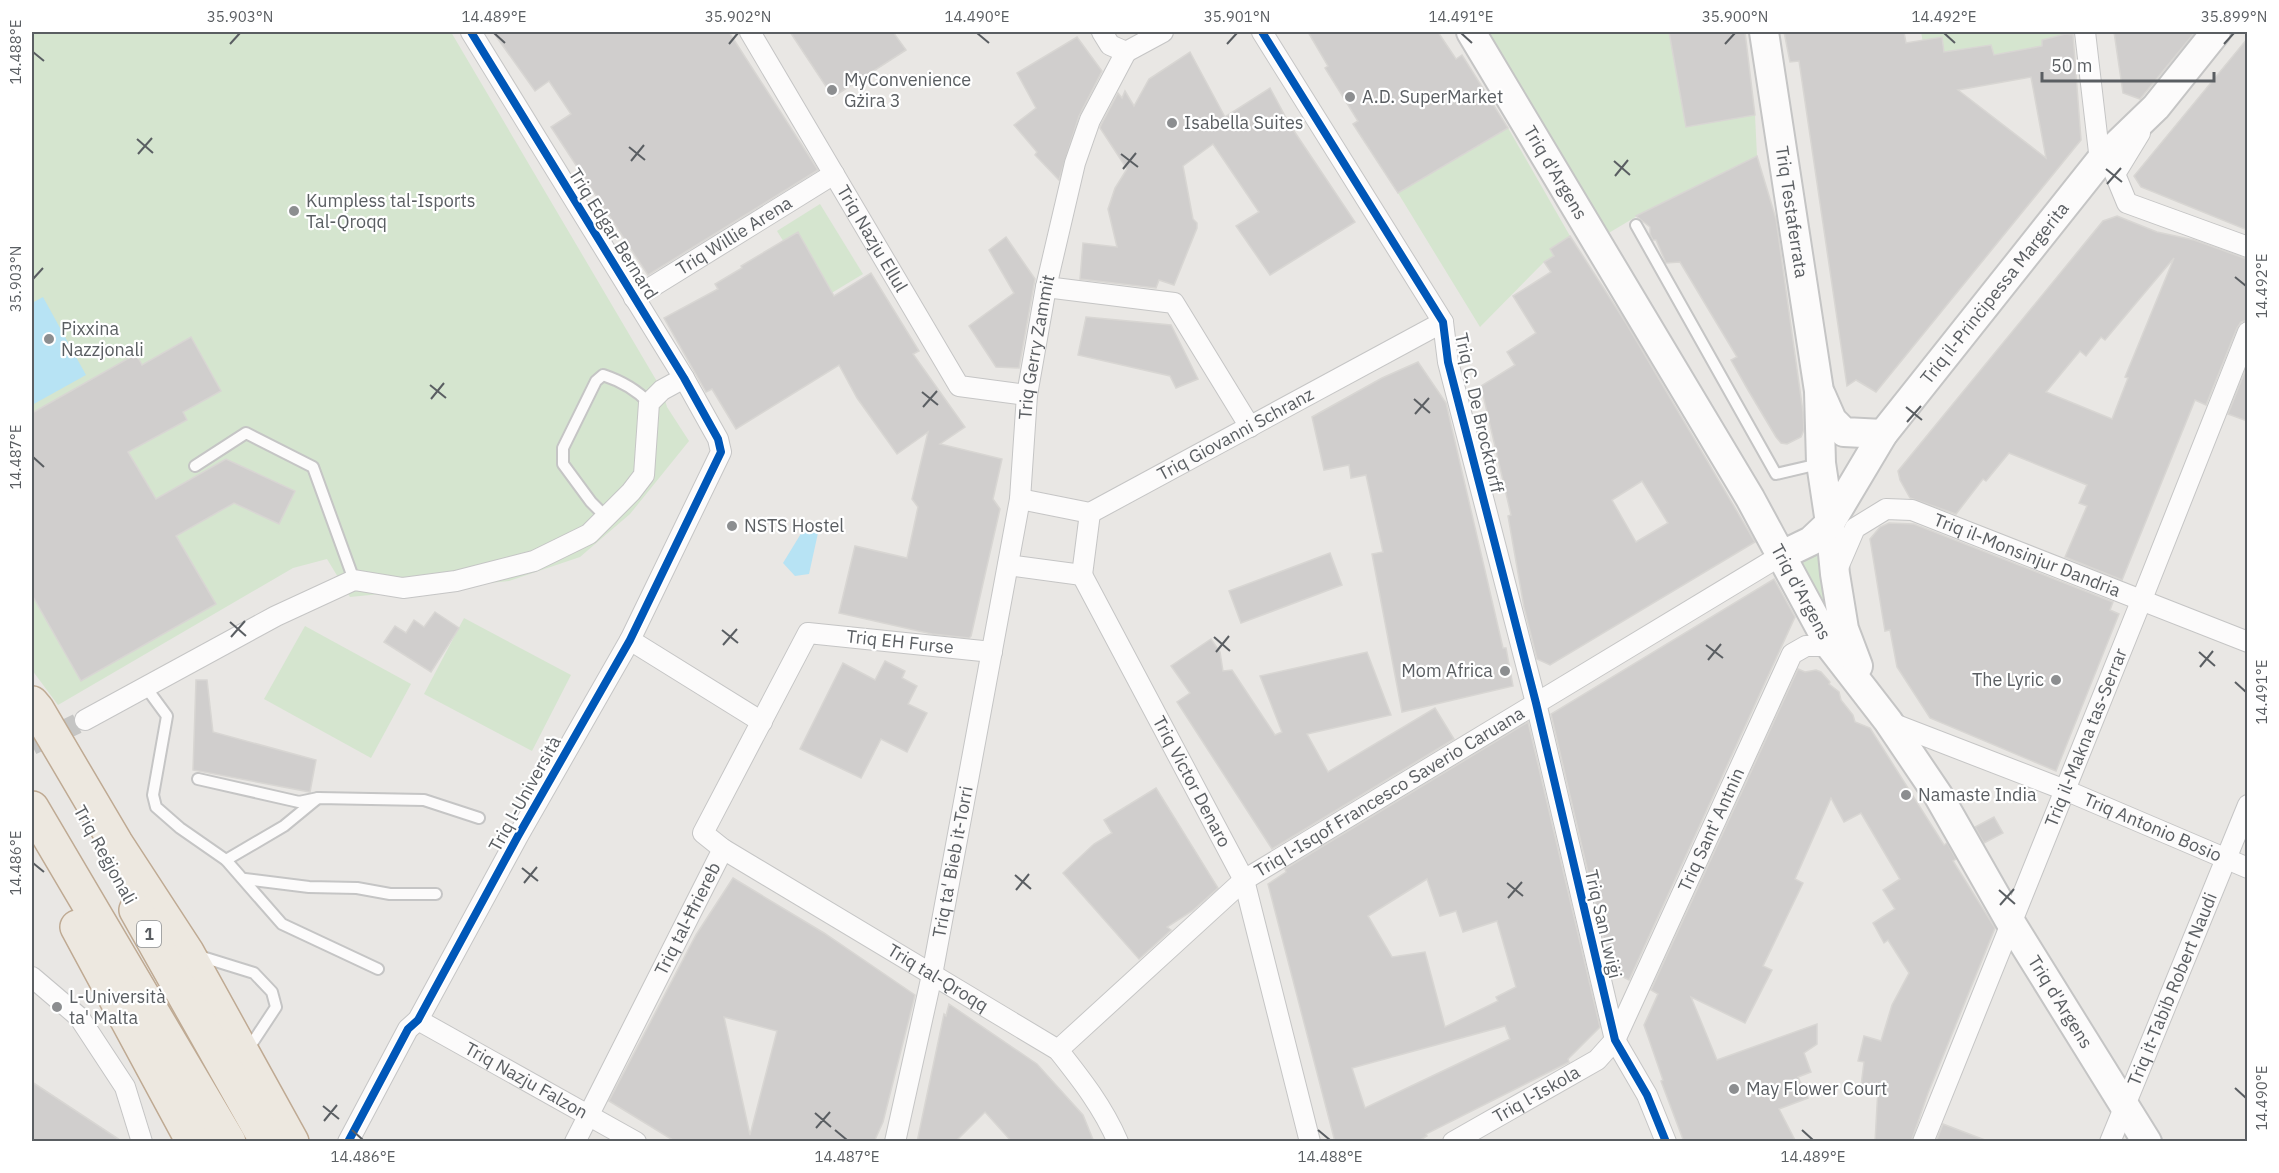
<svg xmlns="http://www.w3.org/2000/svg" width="2279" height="1173" viewBox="0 0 2279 1173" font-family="'IBM Plex Sans',sans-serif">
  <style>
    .green { fill: #d5e5cf }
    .water { fill: #b7e3f4 }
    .building { fill: #d0cecd; stroke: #d8d6d3; stroke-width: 1.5; fill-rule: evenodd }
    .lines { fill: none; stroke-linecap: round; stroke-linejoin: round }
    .street-tunnel { stroke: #c5c5c4; stroke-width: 20; stroke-dasharray: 20 10; stroke-linecap: butt }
    .lane-casing { stroke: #c5c5c5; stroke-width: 14 }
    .street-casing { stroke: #c5c5c5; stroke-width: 22 }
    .secondary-casing { stroke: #c5c5c5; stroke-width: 32 }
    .highway-casing { stroke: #bfaa93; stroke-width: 36 }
    .lane { stroke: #fcfbfb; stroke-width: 10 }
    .street { stroke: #fcfbfb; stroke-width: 20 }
    .secondary { stroke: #fcfbfb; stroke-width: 28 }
    .highway { stroke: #ede8e0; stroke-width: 33 }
    .cycleway-casing { stroke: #fff; stroke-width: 11 }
    .cycleway { stroke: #0057b8; stroke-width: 8 }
    .ticks { fill: none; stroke: #5a5e62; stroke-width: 2 }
    .poi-dot { fill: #8c8e90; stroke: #fff; stroke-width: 2 }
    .labels { text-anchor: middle; stroke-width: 4.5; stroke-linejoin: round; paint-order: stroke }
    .shield { fill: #fff; stroke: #8c8e91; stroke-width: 1.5 }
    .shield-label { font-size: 16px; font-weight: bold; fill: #5a5e62 }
    .poi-label { font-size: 18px; fill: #5a5e62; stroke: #fff; text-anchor: start }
    .street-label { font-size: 18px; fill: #5a5e62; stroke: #fff }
    .neatline { fill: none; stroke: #5a5e62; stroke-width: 2 }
    .ticks-label { font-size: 15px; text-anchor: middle; fill: #5a5e62 }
  </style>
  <rect width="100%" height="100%" fill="#e9e7e4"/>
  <!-- green -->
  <g class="green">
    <path d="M32 32H451L662 390 667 407 689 441 630 514 580 557 509 581 350 597 327 559 293 568 58 705 32 670Z"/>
    <path d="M1487 32H1669L1686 126 1755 115 1757 156 1644 212 1607 234Z"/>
    <path d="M1921 32H2064L2065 34 2042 40V46L1994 55 1991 45 1944 52 1942 37 1923 43Z"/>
    <path d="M1508 128 1570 236 1550 249 1554 256 1544 262 1480 327 1398 193Z"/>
    <path d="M820 204 863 274 820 300 777 231Z"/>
    <path d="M1818 550 1832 625 1795 562Z"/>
    <path d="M464 618 571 675 532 751 424 694Z"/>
    <path d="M305 626 411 684 371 758 264 699Z"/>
  </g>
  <!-- water -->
  <g class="water">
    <path d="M43 297 86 375 32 405V303Z"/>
    <path d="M805 527 818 533 809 574 795 576 783 563Z"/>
  </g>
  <!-- building -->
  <g class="building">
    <path d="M493 32H729L818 170 648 275 551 127 571 114 549 81 535 91Z"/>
    <path d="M790 32H893L906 50 833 97Z"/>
    <path d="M1308 32H1438L1456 59 1462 55 1508 128 1398 193 1353 124 1358 121 1325 68 1328 66Z"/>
    <path d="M1669 32H1745L1755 115 1686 127Z"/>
    <path d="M1784 32H1904L1906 43 1942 37 1944 52 1991 45 1994 55 2042 46V40L2065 34 2073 35 2081 140 1876 392 1856 380 1847 386 1799 61 1790 62ZM2031 77 2046 158 1958 90Z"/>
    <path d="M2114 32H2195L2140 99 2123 93Z"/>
    <path d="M1077 37 1102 71 1079 116 1059 180 1035 155 1037 152 1014 125 1036 108 1017 73Z"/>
    <path d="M2247 39V230L2141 187 2134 176Z"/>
    <path d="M1190 52 1225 117 1270 88 1290 125 1355 222 1270 275 1236 226 1259 212 1213 144 1183 166 1193 219 1197 223V228L1174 285 1159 280 1156 288 1080 279 1083 243 1117 247 1108 209 1115 188 1127 169 1100 128 1101 125 1118 93 1122 98 1125 91 1134 106 1149 79Z"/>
    <path d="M1757 156 1776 219 1803 412 1804 430 1801 437 1787 444 1781 443 1776 437 1748 390 1731 360 1737 357 1680 262 1666 263 1656 240H1653L1650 234V227L1636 216Z"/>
    <path d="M2117 216 2157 232 2194 240 2247 259V320L2241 322 2237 328 2206 405 2195 400 2122 580 2065 557 2087 506 2079 503 2087 485 2009 453 1986 481 1983 479 1956 514 1910 498 1900 480 1898 471 2103 221ZM2174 258 2125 377 2128 378 2112 419 2046 392 2080 351 2086 356 2101 337 2105 340Z"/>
    <path d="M798 232 834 296 871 273 919 351 913 354 965 427 940 444 1002 459 993 499 1000 509 971 636 969 638 932 634 839 613 855 546 907 558 918 507 912 499 928 432 897 454 857 398 839 365 736 429 712 389 706 392 664 318 718 289 715 284 742 268 741 266Z"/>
    <path d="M1570 236 1626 323 1755 542 1550 665 1537 659 1524 607 1508 516 1511 515 1481 386 1515 365 1507 352 1536 333 1513 296 1551 272 1544 262 1554 256 1550 249ZM1642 481 1668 523 1636 542 1612 500Z"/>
    <path d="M1006 237 1035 279 1019 368 996 367 969 326 1014 293 989 250Z"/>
    <path d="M1086 317 1171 325 1198 379 1176 388 1170 376 1078 355Z"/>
    <path d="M191 337 221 391 183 412 187 420 128 452 156 499 226 459 295 491 279 524 234 503 176 536 216 604 81 681 32 595V413L136 354 142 365Z"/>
    <path d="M1418 362 1446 403 1503 648H1506L1513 686 1402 712 1372 554 1383 552 1366 475 1351 478 1349 465 1324 470 1312 417 1382 378Z"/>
    <path d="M2247 366V421L2228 414Z"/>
    <path d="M1889 523 1914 524 2113 602 2110 610 2119 614 2056 771 1930 718 1897 667 1890 630 1885 631 1870 539 1880 527Z"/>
    <path d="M1330 553 1342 585 1241 623 1229 591Z"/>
    <path d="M1774 579 1795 617 1629 980 1611 971 1551 714Z"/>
    <path d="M435 612 459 628 431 672 384 642 395 626 406 633 414 620 424 627Z"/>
    <path d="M1211 639 1220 652 1223 671 1232 670 1275 735 1282 732 1260 676 1367 652 1391 715 1307 734 1328 772 1435 708 1454 739 1272 849 1177 702 1190 693 1171 666Z"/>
    <path d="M885 661 905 671 902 678 917 686 908 704 927 713 907 752 881 739 861 778 800 749 843 663 875 680Z"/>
    <path d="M1798 669 1805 672 1816 670 1821 672 1830 682 1829 684 1839 692 1841 700 1853 715 1855 722 1870 728 1944 845 1947 843 1956 859 1953 861 1995 928 1928 1093 1911 1142H1875L1878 1088 1861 1086 1864 1062 1858 1061 1864 1036 1881 1041 1892 1005 1909 973 1888 940 1884 943 1873 923 1895 909 1883 890 1900 879 1861 813 1844 822 1831 798 1795 879 1803 883 1763 966 1772 970 1745 1023 1691 997 1717 1060 1817 1024V1044L1804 1053 1811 1072 1798 1077 1808 1098 1779 1109 1796 1142H1684L1661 1081 1663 1080 1644 1025 1658 994 1651 990Z"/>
    <path d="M196 680H207L213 732 316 760 310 792 193 770Z"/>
    <path d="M1528 722 1600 1027 1568 1059 1569 1062 1426 1134 1427 1136 1417 1142H1335L1268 884 1286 872 1285 869ZM1427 879 1440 916 1456 911 1463 932 1497 921 1516 987 1496 997 1498 1001 1445 1027 1425 952 1392 957 1368 916ZM1505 1026 1510 1039 1365 1108 1352 1068Z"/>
    <path d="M1156 788 1218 888 1192 911 1167 927 1171 930 1139 959 1063 873 1094 844 1112 833 1104 820Z"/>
    <path d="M1994 817 2003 833 1984 843 1975 827Z"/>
    <path d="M733 878 824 933 915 995 883 1122 874 1142H676L609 1101 696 935ZM724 1017 777 1031 750 1135Z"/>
    <path d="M949 1004 1037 1064 1083 1115 1094 1142H1012L985 1112 955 1142H917L944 1014 946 1016Z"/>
    <path d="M32 1082 123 1142H32Z"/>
    <path d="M1943 1124 1985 1140V1142H1936Z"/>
  </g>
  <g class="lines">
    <!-- street-tunnel -->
    <path class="street-tunnel" d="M32 745 85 720"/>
    <defs>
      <g id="lane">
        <path d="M1636 225 1776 474 1819 464"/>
        <path d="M195 466 246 433 313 467 354 580"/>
        <path d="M606 517 591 502 563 464V448L596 381 603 375C621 381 636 389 649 403"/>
        <path d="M145 686 167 716 153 795 156 807 180 828 226 860 282 924 378 969"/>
        <path d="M198 779 299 802 318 798 424 800 479 818"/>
        <path d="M226 860 284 826 318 798"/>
        <path d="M245 879 309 887 357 888 390 894H436"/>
        <path d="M196 955 254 973 272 992 276 1007 247 1051"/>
      </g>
      <g id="street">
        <path id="s1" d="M750 32 959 386 1027 395"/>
        <path d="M1102 32 1110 45 1126 52"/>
        <path d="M1262 32 1443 322 1448 362 1536 703 1615 1040 1647 1095 1666 1142"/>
        <path d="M2085 32 2100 161"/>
        <path d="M1126 52 1163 32"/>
        <path d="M2140 133 2115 174 2127 203 2248 247"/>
        <path d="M1046 287 1174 303 1250 427"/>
        <path id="s2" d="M634 298 834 174"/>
        <path id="s3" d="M1020 499 1090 513 1443 322"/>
        <path d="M1008 565 1082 575"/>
        <path id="s4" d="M1836 572 1855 528 1886 509 1912 510 2248 642"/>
        <path id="s5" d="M1082 575 1244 880 1310 1142"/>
        <path d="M1082 575 1090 513"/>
        <path d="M630 640 762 722"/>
        <path id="s6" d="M992 652 808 633 703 833 723 849 1058 1050C1081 1079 1103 1107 1118 1142"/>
        <path d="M85 720 276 616 354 580 403 588 456 581 534 561 589 534 631 492 644 475 649 403 662 390 684 378"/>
        <path id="s7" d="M1889 722 2065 790 2248 868"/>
        <path d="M32 977 79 1017 125 1087 142 1142"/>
        <path id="s8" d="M418 1020 636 1142"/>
        <path id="s9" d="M1058 1050 1244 880 1780 556"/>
        <path d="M348 1142 408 1029 418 1020 518 836 630 640 721 452 718 439 684 378 471 32"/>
        <path id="s10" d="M575 1142 723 849"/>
        <path id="s11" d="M895 1142 932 975 1020 499 1027 395 1046 287 1075 163 1090 120 1126 52"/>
        <path id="s12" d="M1453 1142 1597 1060 1615 1040 1792 654 1806 646H1830"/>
        <path id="s13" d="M1923 1142 2142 599 2248 332"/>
        <path id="s14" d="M2110 1142 2248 805"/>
      </g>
      <g id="secondary">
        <path id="s15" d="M1471 32 1750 498 1830 646 1888 721 1938 795 2011 923 2147 1142"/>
        <path id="s16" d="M1764 32 1819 391 1821 463 1830 523 1835 574 1844 629 1858 666"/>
        <path d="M1821 395 1832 420 1844 432 1883 434"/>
        <path id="s17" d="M1780 556 1811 541 1830 523 1883 434 2100 161 2156 107 2216 32"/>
      </g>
      <g id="highway">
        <path d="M32 703 37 709 116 843 187 952 292 1142"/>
        <path d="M32 808 229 1142"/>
        <path d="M136 910 267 1142"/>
        <path d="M77 927 193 1142"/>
      </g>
    </defs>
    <!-- lane casing -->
    <use href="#lane" class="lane-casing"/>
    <!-- street casing -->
    <use href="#street" class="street-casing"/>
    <!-- secondary casing -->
    <use href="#secondary" class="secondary-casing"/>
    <!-- highway casing -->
    <use href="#highway" class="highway-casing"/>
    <!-- lane -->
    <use href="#lane" class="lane"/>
    <!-- street -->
    <use href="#street" class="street"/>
    <!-- secondary -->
    <use href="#secondary" class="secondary"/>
    <!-- highway -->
    <use href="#highway" class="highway"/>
    <defs>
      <g id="cycleway">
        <path d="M1262 32 1443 322 1448 362 1536 703 1615 1040 1647 1095 1666 1142"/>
        <path d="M348 1142 408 1029 418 1020 518 836 630 640 721 452 718 439 684 378 471 32"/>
      </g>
    </defs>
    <!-- cycleway casing -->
    <use href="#cycleway" class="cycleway-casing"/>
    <!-- cycleway -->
    <use href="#cycleway" class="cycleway"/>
  </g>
  <!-- ticks -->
  <path class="ticks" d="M494 33 505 43M977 33 989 43M1461 33 1472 43M1944 33 1955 43M230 44 240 33M729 44 738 33M1227 44 1237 33M1725 44 1735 33M2224 44 2234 33M33 52 44 61M137 139 153 153M629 147 645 160M138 154 152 138M1121 154 1138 167M631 161 644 145M1614 161 1630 175M1123 169 1136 153M2106 169 2122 182M1615 176 1628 160M2107 184 2121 168M2235 277 2246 286M33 279 43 268M430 385 446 398M922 392 938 405M431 399 444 383M1414 399 1430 413M923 407 937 391M1906 407 1922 420M1415 414 1429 398M1907 422 1921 406M33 457 44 467M230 622 246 636M722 630 738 643M231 637 245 621M1214 637 1230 651M723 645 737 629M1706 645 1723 658M1216 652 1229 636M2199 652 2215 666M1708 660 1721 644M2200 667 2213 651M2235 682 2246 692M33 863 44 872M522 868 538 881M1015 875 1031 889M524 883 537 867M1507 883 1523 896M1016 890 1029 874M1999 890 2015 904M1508 898 1522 882M2000 905 2014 889M2235 1088 2246 1098M323 1106 339 1119M815 1113 831 1127M324 1121 337 1105M816 1128 830 1112M352 1130 363 1140M835 1130 847 1140M1318 1130 1330 1140M1802 1130 1813 1140"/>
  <!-- markers -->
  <g class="poi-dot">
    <circle cx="832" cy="90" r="6"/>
    <circle cx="1350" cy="97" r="6"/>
    <circle cx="1172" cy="123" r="6"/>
    <circle cx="294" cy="211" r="6"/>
    <circle cx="49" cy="339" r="6"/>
    <circle cx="732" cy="526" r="6"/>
    <circle cx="1505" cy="671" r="6"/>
    <circle cx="2056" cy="680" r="6"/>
    <circle cx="1906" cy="795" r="6"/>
    <circle cx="57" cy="1007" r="6"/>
    <circle cx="1734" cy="1089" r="6"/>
  </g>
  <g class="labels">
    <!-- shield labels -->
    <rect class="shield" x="137" y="921" width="24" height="26" rx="4.5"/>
    <g class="shield-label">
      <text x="149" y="940">1</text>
    </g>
    <!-- poi labels -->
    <g class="poi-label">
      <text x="844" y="86">MyConvenience<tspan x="844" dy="21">Gżira 3</tspan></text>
      <text x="1362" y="103">A.D. SuperMarket</text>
      <text x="1184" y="129">Isabella Suites</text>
      <text x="306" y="207">Kumpless tal-Isports<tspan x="306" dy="21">Tal-Qroqq</tspan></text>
      <text x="61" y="335">Pixxina<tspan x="61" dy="21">Nazzjonali</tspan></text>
      <text x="744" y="532">NSTS Hostel</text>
      <text x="1493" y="677" text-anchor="end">Mom Africa</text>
      <text x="2044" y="686" text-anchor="end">The Lyric</text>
      <text x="1918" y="801">Namaste India</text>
      <text x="69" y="1003">L-Università<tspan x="69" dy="21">ta' Malta</tspan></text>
      <text x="1746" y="1095">May Flower Court</text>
    </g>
    <!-- street labels -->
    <g class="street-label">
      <text dy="6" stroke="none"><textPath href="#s15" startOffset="164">Triq d'Argens</textPath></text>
      <text dy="6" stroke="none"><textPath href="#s16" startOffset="182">Triq Testaferrata</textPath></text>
      <text transform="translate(613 234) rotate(58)" y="6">Triq Edgar Bernard</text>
      <text dy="6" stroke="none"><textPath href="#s2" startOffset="118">Triq Willie Arena</textPath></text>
      <text dy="6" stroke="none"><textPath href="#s1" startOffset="240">Triq Nazju Ellul</textPath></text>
      <text dy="6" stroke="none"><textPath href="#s17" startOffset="344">Triq il-Prinċipessa Margerita</textPath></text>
      <text dy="6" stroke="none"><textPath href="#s11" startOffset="808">Triq Gerry Zammit</textPath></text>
      <text transform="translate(1479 413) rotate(77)" y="6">Triq C. De Brocktorff</text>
      <text dy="6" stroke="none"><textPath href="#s3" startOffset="237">Triq Giovanni Schranz</textPath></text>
      <text dy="6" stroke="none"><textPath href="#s4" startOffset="234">Triq il-Monsinjur Dandria</textPath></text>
      <text dy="6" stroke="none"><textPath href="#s15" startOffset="650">Triq d'Argens</textPath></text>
      <text transform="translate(900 642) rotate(6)" y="6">Triq EH Furse</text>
      <text dy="6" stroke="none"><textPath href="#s13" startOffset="436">Triq il-Makna tas-Serrar</textPath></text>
      <text dy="6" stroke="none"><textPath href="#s5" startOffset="234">Triq Victor Denaro</textPath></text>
      <text dy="6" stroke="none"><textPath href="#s9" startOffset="422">Triq l-Isqof Francesco Saverio Caruana</textPath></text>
      <text transform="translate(525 794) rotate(-61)" y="6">Triq l-Università</text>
      <text dy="6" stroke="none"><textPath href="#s7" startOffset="284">Triq Antonio Bosio</textPath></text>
      <text dy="6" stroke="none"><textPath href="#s12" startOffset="424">Triq Sant' Antnin</textPath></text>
      <text transform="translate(105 855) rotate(61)" y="6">Triq Reġjonali</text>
      <text dy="6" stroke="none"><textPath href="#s11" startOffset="286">Triq ta' Bieb it-Torri</textPath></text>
      <text dy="6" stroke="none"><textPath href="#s10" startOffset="250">Triq tal-Ħriereb</textPath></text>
      <text transform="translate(1603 924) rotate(77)" y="6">Triq San Lwiġi</text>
      <text dy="6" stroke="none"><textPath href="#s6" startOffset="687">Triq tal-Qroqq</textPath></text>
      <text dy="6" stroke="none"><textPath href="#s14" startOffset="165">Triq it-Tabib Robert Naudi</textPath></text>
      <text dy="6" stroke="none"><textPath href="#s15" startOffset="1136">Triq d'Argens</textPath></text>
      <text dy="6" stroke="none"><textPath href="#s8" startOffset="124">Triq Nazju Falzon</textPath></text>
      <text dy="6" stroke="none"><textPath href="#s12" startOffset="96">Triq l-Iskola</textPath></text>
    </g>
  </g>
  <!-- border -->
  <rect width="2279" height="1173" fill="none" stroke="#ffffff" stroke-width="66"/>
  <!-- scale -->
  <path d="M2042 72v9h172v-9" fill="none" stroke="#5a5e62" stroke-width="3"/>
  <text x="2051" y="72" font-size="18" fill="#5a5e62" stroke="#ffffff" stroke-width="4.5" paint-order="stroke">50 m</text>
  <rect x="33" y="33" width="2213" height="1107" class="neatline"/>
  <g class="ticks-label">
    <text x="240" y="22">35.903°N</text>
    <text x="494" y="22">14.489°E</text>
    <text x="738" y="22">35.902°N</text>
    <text x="977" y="22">14.490°E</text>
    <text x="1237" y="22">35.901°N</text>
    <text x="1461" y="22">14.491°E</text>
    <text x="1735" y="22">35.900°N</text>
    <text x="1944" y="22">14.492°E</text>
    <text x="2234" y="22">35.899°N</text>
    <text transform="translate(16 52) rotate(-90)" y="5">14.488°E</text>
    <text transform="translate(16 279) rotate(-90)" y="5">35.903°N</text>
    <text transform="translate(2262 286) rotate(-90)" y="5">14.492°E</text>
    <text transform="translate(16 457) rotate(-90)" y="5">14.487°E</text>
    <text transform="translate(2262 692) rotate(-90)" y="5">14.491°E</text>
    <text transform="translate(16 863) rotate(-90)" y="5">14.486°E</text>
    <text transform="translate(2262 1098) rotate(-90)" y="5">14.490°E</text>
    <text x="363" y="1162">14.486°E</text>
    <text x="847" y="1162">14.487°E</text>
    <text x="1330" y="1162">14.488°E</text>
    <text x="1813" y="1162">14.489°E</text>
  </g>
</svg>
